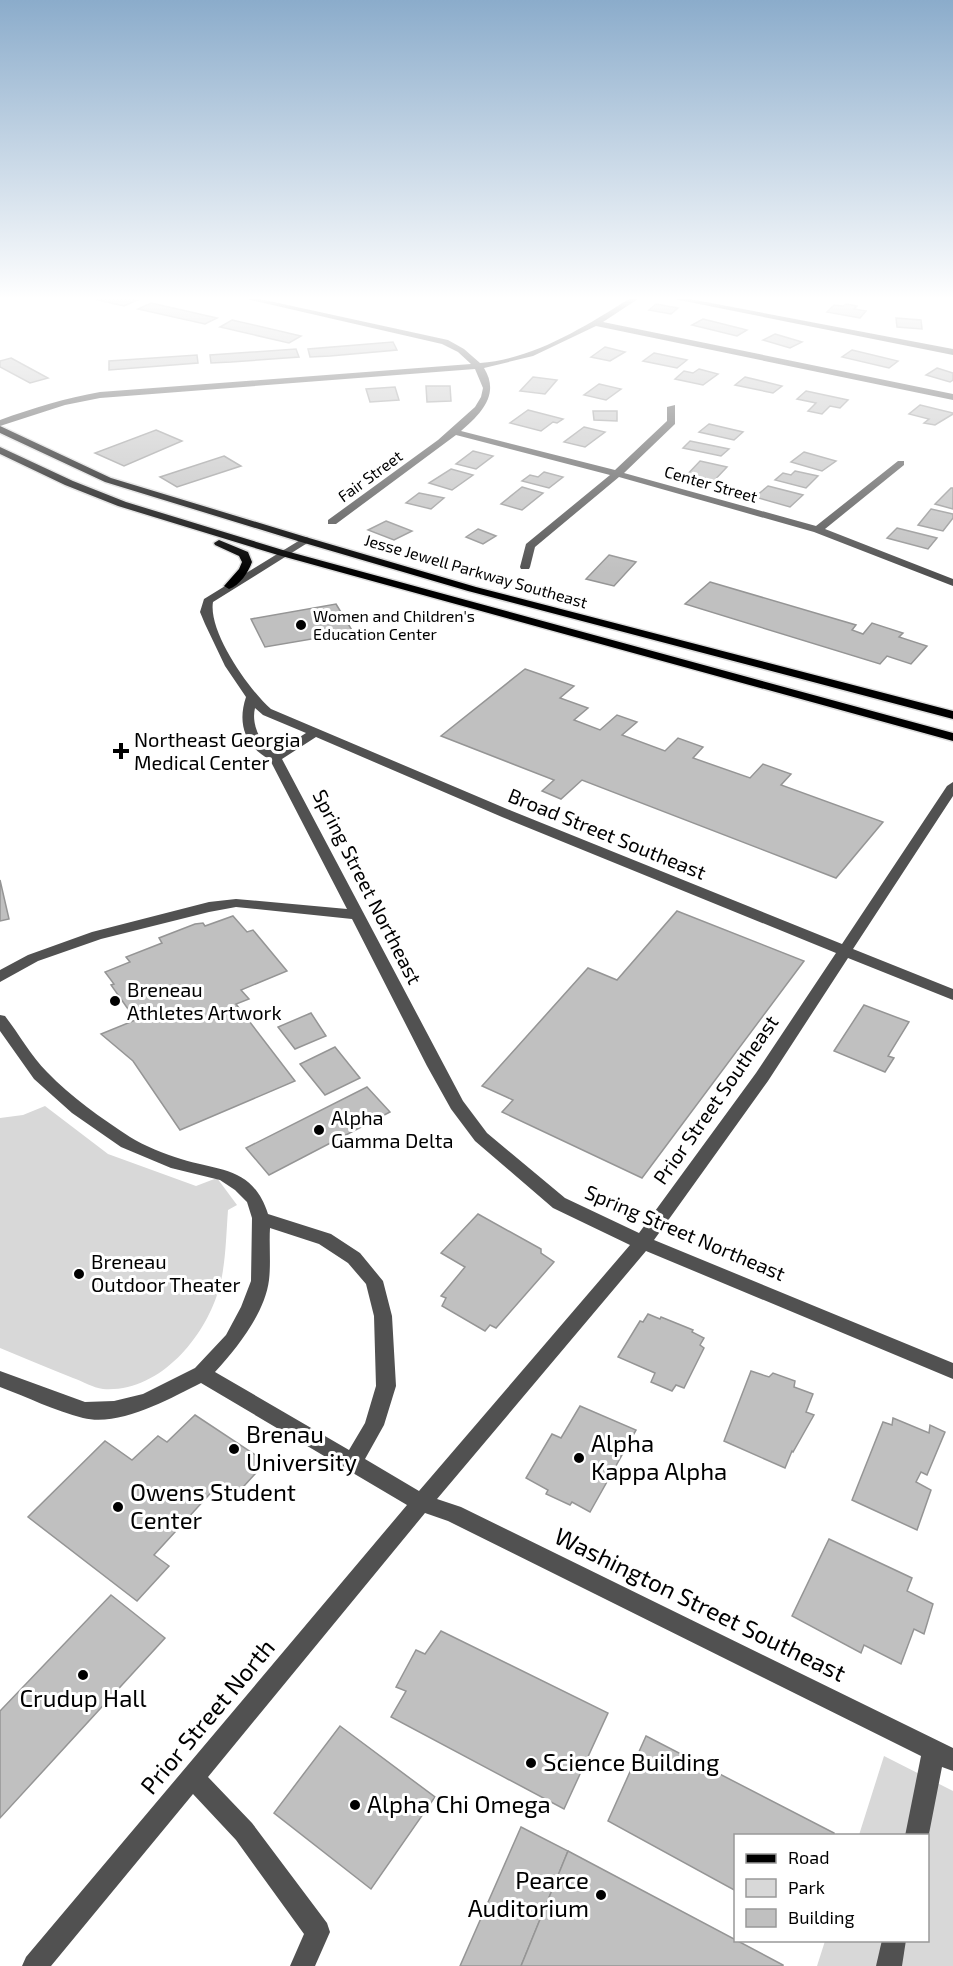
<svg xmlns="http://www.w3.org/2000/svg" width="953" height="1966" viewBox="0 0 953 1966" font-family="'Exo 2',sans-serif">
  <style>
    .green { fill: #d8d8d8 }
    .building { fill: #c0c0c0; stroke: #959595; stroke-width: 1.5 }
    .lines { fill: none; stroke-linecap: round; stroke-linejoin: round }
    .major-casing { stroke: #dbdbdb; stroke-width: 3 }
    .minor { fill: #515151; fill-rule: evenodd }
    .major { fill: #000; fill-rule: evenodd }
    .poi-dot { fill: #000; stroke: #fff; stroke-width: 2 }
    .labels { text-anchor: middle; stroke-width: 6; stroke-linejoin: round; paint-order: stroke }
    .far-street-label { font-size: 16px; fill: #000; stroke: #fff }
    .far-poi-label { font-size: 16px; fill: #000; stroke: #fff; text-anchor: start }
    .poi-label { font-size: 20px; fill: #000; stroke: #fff; text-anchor: start }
    .street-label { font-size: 20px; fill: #000; stroke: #fff }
    .near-poi-label { font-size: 24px; fill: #000; stroke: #fff; text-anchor: start }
    .near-street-label { font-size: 24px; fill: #000; stroke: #fff }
  </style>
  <rect width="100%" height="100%" fill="#fff"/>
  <!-- green -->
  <g class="green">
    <path d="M45 1106 108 1154 196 1186 217 1178 237 1205 228 1210C226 1236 226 1267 218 1292 203 1340 158 1393 103 1389 93 1388 82 1381 73 1378 48 1368 24 1358 0 1348V1118L23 1115Z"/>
    <path d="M884 1756 953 1791V1966H817L825 1941 928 1940V1836L859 1835Z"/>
  </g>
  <!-- building -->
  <g class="building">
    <path d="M94 299H134L137 300 124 306Z"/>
    <path d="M151 303 217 318 205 324 138 309Z"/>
    <path d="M656 304 678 308 671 314 649 310Z"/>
    <path d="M846 304 857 306 854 309 866 311 860 318 827 312 834 305 843 306Z"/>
    <path d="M896 318 921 320 922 329 897 327Z"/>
    <path d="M703 319 747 330 737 336 692 325Z"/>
    <path d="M232 320 301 336 289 343 220 327Z"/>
    <path d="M775 334 802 342 790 348 763 340Z"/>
    <path d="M393 342 397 350 330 356 310 357 308 349Z"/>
    <path d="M605 347 625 352 610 361 591 357Z"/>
    <path d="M296 349 299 357 231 362 211 363 210 355Z"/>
    <path d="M852 350 898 361 889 368 842 357Z"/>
    <path d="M654 353 687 360 677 368 643 361Z"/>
    <path d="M197 355 198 363 109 370V361Z"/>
    <path d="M11 358 48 378 30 383 0 367V361Z"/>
    <path d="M937 368 953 373V380L950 382 926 375Z"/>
    <path d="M699 369 718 374 703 385 675 379 684 371 693 373Z"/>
    <path d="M533 377 557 380 545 394 520 391Z"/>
    <path d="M745 377 782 386 773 393 735 385Z"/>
    <path d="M599 384 621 389 606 400 584 395Z"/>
    <path d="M426 386H450L451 401 427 402Z"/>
    <path d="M395 387 399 400 370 402 366 389Z"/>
    <path d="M806 391 848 400 840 408 830 406 822 414 808 411 816 403 797 399Z"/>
    <path d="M920 405 953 413V414L935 425 924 423 929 419 909 414Z"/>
    <path d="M528 410 563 419 557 423 553 422 541 431 510 423Z"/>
    <path d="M593 411H617V421L594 420Z"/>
    <path d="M709 424 743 432 734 440 699 432Z"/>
    <path d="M584 427 605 432 585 447 564 442Z"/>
    <path d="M156 430 182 441 124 466 95 453Z"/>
    <path d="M690 441 729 449 721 456 683 448Z"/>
    <path d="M473 451 493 456 476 469 456 464Z"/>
    <path d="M804 452 836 461 822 471 791 462Z"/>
    <path d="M224 456 241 466 177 487 160 477Z"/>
    <path d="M700 461 727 467 710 485 683 479Z"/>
    <path d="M451 469 473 475 452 490 429 483Z"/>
    <path d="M795 471 818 476 806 488 775 480 783 473 791 475Z"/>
    <path d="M544 472 563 477 549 488 522 481 530 475 538 477Z"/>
    <path d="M768 486 803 495 790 507 755 497Z"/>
    <path d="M522 487 543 493 522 510 501 504Z"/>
    <path d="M951 488H953V509L935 504Z"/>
    <path d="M419 493 444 498 431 509 406 503Z"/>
    <path d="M931 509 953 514V518L943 531 918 525Z"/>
    <path d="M386 521 412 531 394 540 368 530Z"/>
    <path d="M897 528 937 538 928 549 887 538Z"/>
    <path d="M478 529 496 536 483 544 466 537Z"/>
    <path d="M609 555 636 562 614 586 586 579Z"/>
    <path d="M710 582 856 625 852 630 863 634 872 623 903 633 899 637 927 646 911 664 887 656 880 664 685 604Z"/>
    <path d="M336 604 353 632 265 647 251 619Z"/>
    <path d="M525 669 574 686 560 698 588 708 574 720 600 730 617 715 637 722 622 735 665 751 678 738 703 747 693 758 750 778 763 764 791 774 781 785 883 822 836 878 582 780 561 799 542 791 554 780 441 736Z"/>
    <path d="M0 880 9 919 0 921Z"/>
    <path d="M677 911 804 961 642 1178 502 1112 513 1100 482 1086 588 968 617 980Z"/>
    <path d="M233 916 247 932 253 930 287 971 241 990 249 999 236 1004 295 1081 180 1130 133 1061 101 1034 138 1019 130 1008 128 1009 111 985 114 984 105 972 130 962 126 957 162 943 159 938 195 924 203 923 205 926Z"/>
    <path d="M864 1005 909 1022 888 1056 894 1058 885 1072 834 1051Z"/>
    <path d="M311 1013 326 1036 295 1049 278 1027Z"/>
    <path d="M335 1047 360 1078 325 1095 300 1064Z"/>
    <path d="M367 1087 390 1112 269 1175 246 1148Z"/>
    <path d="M478 1214 541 1249V1253L554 1262 496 1328 490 1325 485 1331 442 1306 446 1298 441 1296 465 1267 441 1253Z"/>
    <path d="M648 1314 660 1319 661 1317 693 1330 692 1332 704 1338 700 1345 704 1348 684 1388 676 1385 672 1391 651 1382 655 1373 618 1357 640 1321 643 1322Z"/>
    <path d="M751 1371 769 1377 773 1373 795 1381 794 1387 813 1394 806 1412 814 1415 793 1452 792 1451 785 1468 724 1441Z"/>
    <path d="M580 1406 636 1430 590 1512 572 1502 570 1505 546 1494 548 1490 526 1478 552 1434 561 1438Z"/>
    <path d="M195 1415 266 1462 234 1497 218 1485 154 1555 169 1566 137 1601 28 1517 105 1441 132 1460 158 1436 167 1442Z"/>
    <path d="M893 1418 929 1433 930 1425 945 1432 927 1475 921 1472 916 1482 931 1490 917 1530 852 1500 883 1422 892 1425Z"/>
    <path d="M829 1539 912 1578 907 1591 933 1604 924 1634 914 1629 901 1664 864 1645 861 1653 792 1616Z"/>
    <path d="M111 1595 165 1638 0 1818V1711Z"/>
    <path d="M441 1631 608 1713 564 1809 391 1717 406 1691 396 1687 416 1650 425 1654Z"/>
    <path d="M340 1726 435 1797 371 1889 274 1813Z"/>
    <path d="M646 1736 834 1833V1836H736V1891L608 1821Z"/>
    <path d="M521 1827 568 1851 521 1966H460Z"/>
    <path d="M568 1851 783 1965V1966H521Z"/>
  </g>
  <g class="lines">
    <defs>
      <g id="major">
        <path d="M0 426 111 478 309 538 476 587 953 711V719L468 591 301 542 105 482 0 433Z"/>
        <path d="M0 447 73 481 126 502 286 551 953 733V741L278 555 118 506 65 485 0 454Z"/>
        <path d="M219 540 248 552 252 562C248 573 240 585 229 589L224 586 239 569 242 562 239 556 215 545 214 543Z"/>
      </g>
    </defs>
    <!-- major casing -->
    <use href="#major" class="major-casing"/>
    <!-- minor -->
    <g class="minor">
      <path d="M246 299H260L448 340 464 349 480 363C534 359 584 327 629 299H638L603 322 953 394V400L596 326 533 356 484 368C500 394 482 413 461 431L615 470 667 421V407L675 405V424L624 473 816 526 898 461H904V465L825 529 953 579V586L814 532 619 477 535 547 530 567 529 569H521L520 567 526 544 610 475 456 435 336 524H328V520L438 440 475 407 481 397 483 388 475 369 100 398 65 405 0 426V420C33 408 66 398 100 392L471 364 458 352 442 344Z"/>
      <path d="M674 299H690L953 349V355Z"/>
      <path d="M305 537 309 538V542L213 602C208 632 249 690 271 709L512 811 842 944 947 786 953 782V796L853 949 953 989V1000L848 958 768 1081 654 1240 953 1363V1379L646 1251 437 1499 461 1507 953 1748V1771L942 1767 928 1839V1836H905L921 1756 448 1521 425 1513 208 1777 252 1823 327 1923 330 1932 315 1966H290L304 1934 236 1840 193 1794 51 1966H22L26 1957 407 1505 201 1383C169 1399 120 1427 83 1418 55 1411 27 1397 0 1387V1371L85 1402 114 1401 143 1394 195 1368 226 1335 241 1307 251 1281 252 1218 247 1202 235 1190 220 1180 171 1168 121 1147 72 1113 34 1079 0 1031V1015L5 1016C19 1034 31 1056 47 1072 71 1097 101 1118 130 1137 144 1146 165 1154 181 1159 220 1171 253 1167 268 1214L331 1234 360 1253 383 1281 392 1316 396 1386 384 1425 365 1459 419 1491 630 1245 553 1208 475 1141 451 1109 427 1066 352 919 236 907 209 912 101 939 38 961 0 982V970L28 955 92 932 209 902 236 899 347 909 270 760C245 746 237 724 246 697L225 666 205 624 200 612 204 599ZM255 708 263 715 306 733 275 753C260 744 251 724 255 708ZM316 737 502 817 836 953 756 1073 639 1233 565 1198 487 1133 463 1101 282 759ZM270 1228 319 1244 348 1263 366 1284 374 1316 376 1386 365 1423 349 1450 215 1372C237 1348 265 1313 269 1280 271 1263 269 1245 270 1228Z"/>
      <path d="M882 1940H906L902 1966H876Z"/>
    </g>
    <!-- major -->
    <use href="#major" class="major"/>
  </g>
  <!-- sky -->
  <linearGradient id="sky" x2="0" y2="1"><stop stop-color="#8baccb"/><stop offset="0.52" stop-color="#fff"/><stop offset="1" stop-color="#fff" stop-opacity="0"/></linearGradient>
  <rect width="953" height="574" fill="url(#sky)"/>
  <!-- markers -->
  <g class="poi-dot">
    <circle cx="301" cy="625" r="6"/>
    <path d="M118 742h6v6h6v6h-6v6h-6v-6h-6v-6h6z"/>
    <circle cx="115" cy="1001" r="6"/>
    <circle cx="319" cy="1130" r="6"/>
    <circle cx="79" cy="1274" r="6"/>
    <circle cx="234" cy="1449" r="6"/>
    <circle cx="579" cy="1458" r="6"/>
    <circle cx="118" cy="1507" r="6"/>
    <circle cx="83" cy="1675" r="6"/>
    <circle cx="531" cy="1763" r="6"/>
    <circle cx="355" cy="1805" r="6"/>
    <circle cx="601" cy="1895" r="6"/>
  </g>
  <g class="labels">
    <!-- far-street labels -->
    <g class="far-street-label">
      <text transform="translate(370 476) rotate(-36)" y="6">Fair Street</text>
      <text transform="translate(711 484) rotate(16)" y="6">Center Street</text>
      <text transform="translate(476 571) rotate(16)" y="6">Jesse Jewell Parkway Southeast</text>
    </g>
    <!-- far-poi labels -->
    <g class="far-poi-label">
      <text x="313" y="622">Women and Children's<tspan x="313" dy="18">Education Center</tspan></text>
    </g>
    <!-- poi labels -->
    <g class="poi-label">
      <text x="134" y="747">Northeast Georgia<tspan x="134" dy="23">Medical Center</tspan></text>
      <text x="127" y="997">Breneau<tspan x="127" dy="23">Athletes Artwork</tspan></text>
      <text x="331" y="1125">Alpha<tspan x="331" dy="23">Gamma Delta</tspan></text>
      <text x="91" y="1269">Breneau<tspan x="91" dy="23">Outdoor Theater</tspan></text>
    </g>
    <!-- street labels -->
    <g class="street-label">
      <text transform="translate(607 834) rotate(22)" y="7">Broad Street Southeast</text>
      <text transform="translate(367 887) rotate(63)" y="7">Spring Street Northeast</text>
      <text transform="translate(716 1100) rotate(-55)" y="7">Prior Street Southeast</text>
      <text transform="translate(685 1233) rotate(23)" y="7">Spring Street Northeast</text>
    </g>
    <!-- near-poi labels -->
    <g class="near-poi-label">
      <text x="246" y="1443">Brenau<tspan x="246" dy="28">University</tspan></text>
      <text x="591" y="1452">Alpha<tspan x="591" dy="28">Kappa Alpha</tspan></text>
      <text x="130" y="1501">Owens Student<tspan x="130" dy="28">Center</tspan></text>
      <text x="83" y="1707" text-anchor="middle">Crudup Hall</text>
      <text x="543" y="1771">Science Building</text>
      <text x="367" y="1813">Alpha Chi Omega</text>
      <text x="589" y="1889" text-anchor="end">Pearce<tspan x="589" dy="28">Auditorium</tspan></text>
    </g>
    <!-- near-street labels -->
    <g class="near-street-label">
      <text transform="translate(700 1605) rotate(26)" y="8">Washington Street Southeast</text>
      <text transform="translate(208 1717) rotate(-50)" y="8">Prior Street North</text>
    </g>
  </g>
  <!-- legend -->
  <rect x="734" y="1834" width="195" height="108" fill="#ffffff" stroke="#999999" stroke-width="1.5"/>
  <rect x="746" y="1854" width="30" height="9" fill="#000000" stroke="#999999" stroke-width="1.5"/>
  <text x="788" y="1864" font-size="18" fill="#000000">Road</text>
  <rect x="746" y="1879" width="30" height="18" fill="#d8d8d8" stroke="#999999" stroke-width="1.5"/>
  <text x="788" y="1894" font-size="18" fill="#000000">Park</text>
  <rect x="746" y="1909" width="30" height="18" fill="#c0c0c0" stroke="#999999" stroke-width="1.5"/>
  <text x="788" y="1924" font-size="18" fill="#000000">Building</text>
</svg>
